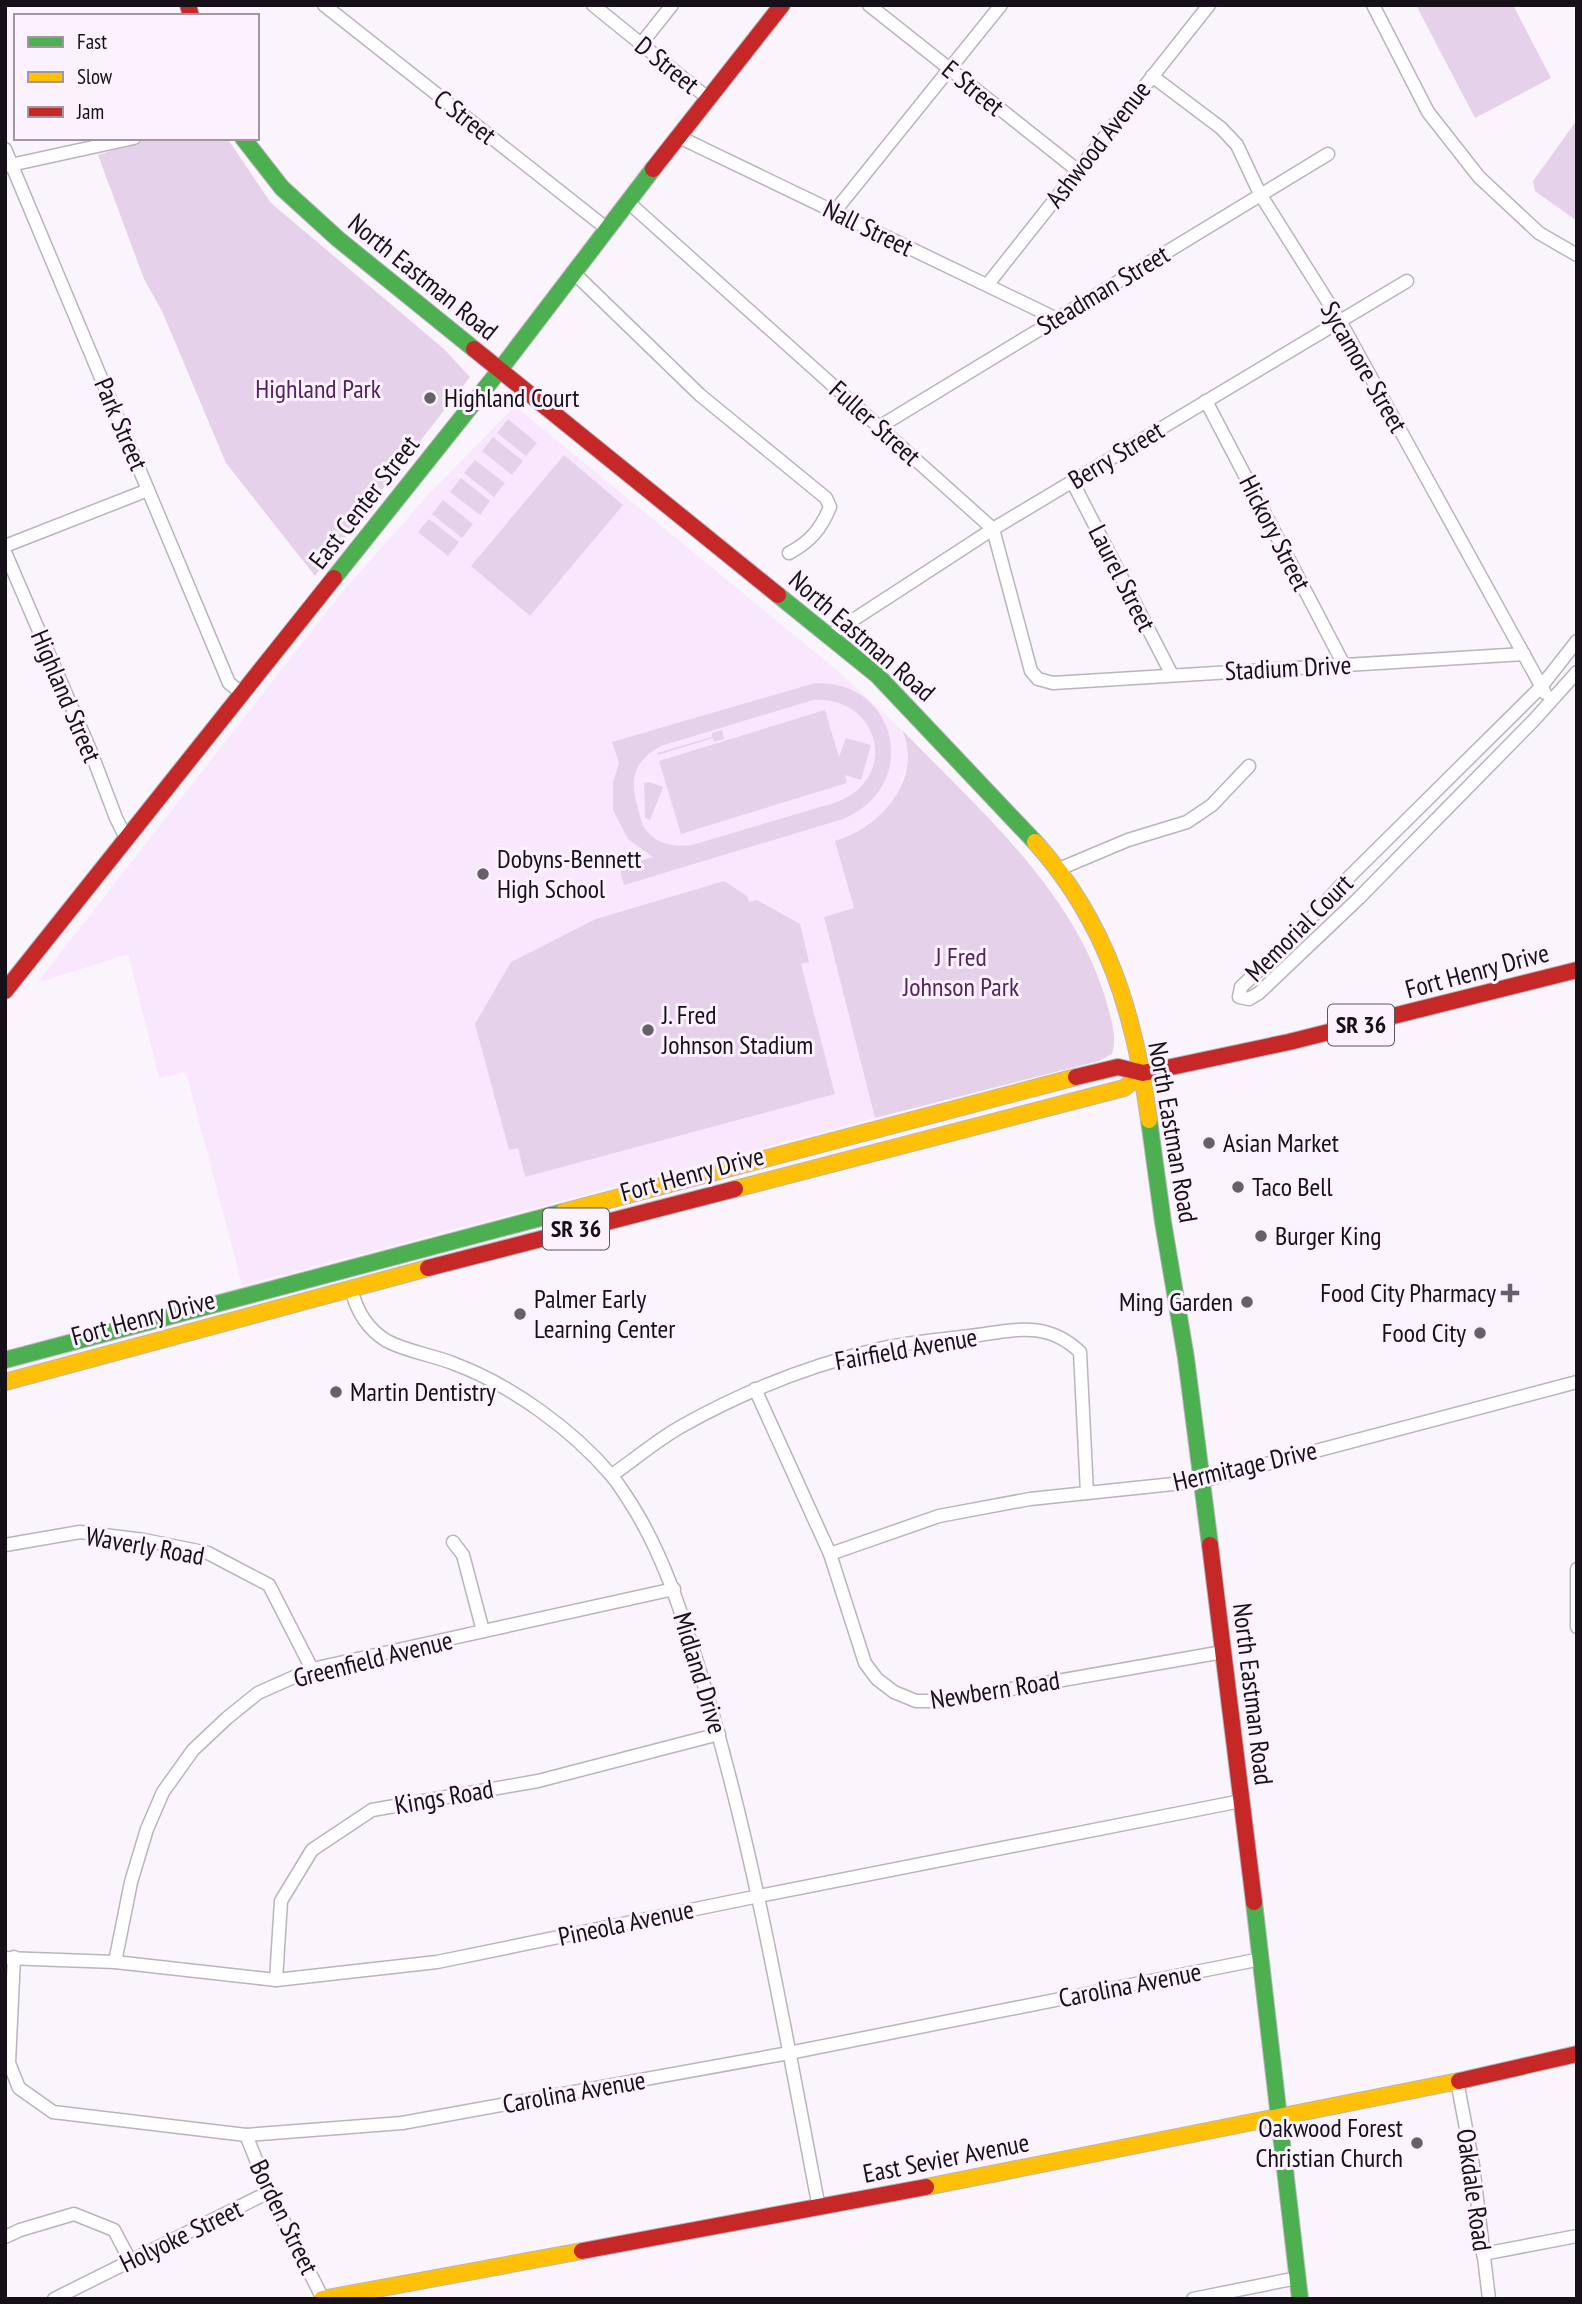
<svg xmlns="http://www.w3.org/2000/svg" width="1582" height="2304" viewBox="0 0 1582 2304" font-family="'PT Sans Narrow',sans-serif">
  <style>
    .built { fill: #f9e8fd }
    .green { fill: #e6d1ea; fill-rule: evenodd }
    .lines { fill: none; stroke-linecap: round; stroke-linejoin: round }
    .street-casing { stroke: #bab4bc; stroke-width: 15 }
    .fast-casing { stroke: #bab4bc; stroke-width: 18 }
    .slow-casing { stroke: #bab4bc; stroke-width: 18 }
    .jam-casing { stroke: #bab4bc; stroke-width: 18 }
    .street { stroke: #fefdff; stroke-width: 12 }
    .fast { stroke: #4caf50; stroke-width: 16 }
    .slow { stroke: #ffc107; stroke-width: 16 }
    .jam { stroke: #c62828; stroke-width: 16 }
    .poi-dot { fill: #666068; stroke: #fcf1ff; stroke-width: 2.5 }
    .labels { text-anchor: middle; stroke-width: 6; stroke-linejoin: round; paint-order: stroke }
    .shield { fill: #fcf1ff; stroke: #5b545d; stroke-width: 2 }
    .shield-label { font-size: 24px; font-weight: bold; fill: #161018 }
    .street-label { font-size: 26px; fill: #161018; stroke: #fcf1ff }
    .park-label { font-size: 26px; fill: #53235c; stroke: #fcf1ff }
    .poi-label { font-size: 26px; fill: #161018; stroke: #fcf1ff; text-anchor: start }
  </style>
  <rect width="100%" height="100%" fill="#faf4fc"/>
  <!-- built -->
  <path class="built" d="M515 406 838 671 902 730 908 750 907 764 895 799 882 814 850 836 854 908 824 917 875 1118 242 1285 186 1072 159 1078 128 954 37 983 339 596 428 495Z"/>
  <!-- green -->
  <g class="green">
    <path d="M1416 5H1513L1551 78 1475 118Z"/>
    <path d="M1577 120V221L1535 191 1533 181Z"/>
    <path d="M152 138H227L271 203 444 349 470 377 315 576 226 463 162 311 144 279 98 155Z"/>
    <path d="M508 419 537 443 526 456 497 433Z"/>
    <path d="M493 437 523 461 512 475 482 451Z"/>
    <path d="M564 455 623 505 530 616 471 566Z"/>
    <path d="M475 460 505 483 494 497 464 473Z"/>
    <path d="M461 478 490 501 480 515 450 492Z"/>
    <path d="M443 500 473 524 462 538 432 514Z"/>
    <path d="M429 519 459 542 448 556 418 532Z"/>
    <path d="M815 683C899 680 921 787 843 819L624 885 619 867 653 857 628 839 613 810V782L619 763 612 742ZM813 700C880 696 900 778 837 802L692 845C673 848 653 843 643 826 633 791 623 767 661 746Z"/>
    <path d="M825 710 839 757 846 738 871 745 861 780 845 775 847 783 681 834 659 761Z"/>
    <path d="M722 730 724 739 714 742 713 738 658 755 657 753 712 737V733Z"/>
    <path d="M902 730C981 812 1077 893 1108 1007 1112 1023 1117 1037 1112 1054L1099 1061 875 1118 824 917 854 908 835 841C880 828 924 779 902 730Z"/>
    <path d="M649 782 663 787 650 820 645 818 644 783Z"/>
    <path d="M724 881 747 896 749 902 757 900 800 924 809 962 801 964 835 1094 525 1177 518 1148 509 1150 475 1024 511 962 596 919Z"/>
  </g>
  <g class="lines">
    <defs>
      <g id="street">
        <path d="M324 5 606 228"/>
        <path d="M593 5 709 99"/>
        <path d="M869 5 1077 170"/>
        <path d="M1373 5 1428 112 1479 177 1539 233 1577 255"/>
        <path d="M641 44 672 5"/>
        <path d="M1152 76 1221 128 1237 145 1260 194 1340 321 1545 693"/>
        <path d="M679 137 1057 319"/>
        <path d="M5 149 229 683 243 694"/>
        <path d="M6 166 134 138"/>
        <path d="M628 202 993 529 1031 671 1038 679 1053 683 1524 654"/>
        <path d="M835 211 1001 5"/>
        <path d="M573 272 700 395 826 498 830 507C821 529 810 542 789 553"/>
        <path d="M988 284 1209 5"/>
        <path d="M1206 401 1344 665"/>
        <path d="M879 427 1328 154"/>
        <path d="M1072 481 1172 675"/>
        <path d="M5 546 148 490"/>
        <path d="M5 552 91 752 116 818 127 840"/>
        <path d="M830 635 993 529 1407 281"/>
        <path d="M1577 641 1540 688 1343 883 1287 944 1241 987 1239 997 1249 999 1259 993 1359 898 1534 720 1577 672"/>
        <path d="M1059 869 1128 840 1187 822 1212 805 1249 766"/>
        <path d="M351 1288C356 1310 367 1329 387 1341 408 1352 433 1355 455 1364 511 1385 573 1430 611 1475 618 1483 624 1493 630 1502 662 1552 680 1608 698 1665 753 1842 784 2026 819 2208"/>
        <path d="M755 1389 830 1554 865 1663 877 1679 894 1692 916 1701H943L1223 1652"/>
        <path d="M612 1475C635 1459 657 1440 682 1426 743 1392 807 1366 875 1350 905 1342 939 1340 970 1336 1013 1331 1045 1319 1080 1352L1087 1493"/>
        <path d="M453 1542 463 1555 483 1631"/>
        <path d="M5 1545 80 1532 144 1540 208 1553 269 1585 312 1669"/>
        <path d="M830 1554 939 1516 1030 1499 1202 1481 1577 1382"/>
        <path d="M1577 1569V1627"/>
        <path d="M14 1957 9 2063 19 2088 53 2112 246 2135 402 2123 789 2053 1261 1959"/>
        <path d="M5 1958 115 1962 276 1980 437 1962 759 1896 1241 1801"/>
        <path d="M115 1962 131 1882 147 1829 163 1792 193 1750 227 1718 258 1693 312 1669 674 1589"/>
        <path d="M276 1980 281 1901 312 1850 372 1810 538 1781 719 1734"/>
        <path d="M1457 2081 1473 2165 1489 2299"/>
        <path d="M246 2135 269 2192 323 2299"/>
        <path d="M5 2237 20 2230 74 2214 114 2230 131 2262"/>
        <path d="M1483 2254 1577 2236"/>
        <path d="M54 2299 269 2192"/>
        <path d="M1193 2299 1297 2278"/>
      </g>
      <g id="fast">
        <path d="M243 138 282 188 338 239 474 349"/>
        <path d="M334 578 499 371 653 169"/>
        <path d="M778 595 877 675 1035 842"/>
        <path d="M1149 1120 1163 1222 1186 1358 1210 1545"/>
        <path d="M5 1360 563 1212"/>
        <path d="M1254 1902 1300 2299"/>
      </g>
      <g id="slow">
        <path d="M1035 842C1107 922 1135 1015 1149 1120"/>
        <path d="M735 1189 1124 1088 1143 1073"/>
        <path d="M563 1212 1076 1077"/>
        <path d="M5 1382 428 1268"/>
        <path d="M926 2187 1459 2081"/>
        <path d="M322 2299 582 2251"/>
      </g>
      <g id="jam">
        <path d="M188 5 191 16"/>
        <path d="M653 169 782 5"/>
        <path d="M474 349 778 595"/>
        <path d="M5 991 334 578"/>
        <path d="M1076 1077 1118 1067 1143 1073 1289 1042 1577 970"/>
        <path d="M428 1268 735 1189"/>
        <path d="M1210 1545 1254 1902"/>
        <path d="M1459 2081 1577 2054"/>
        <path d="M582 2251 926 2187"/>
      </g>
    </defs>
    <!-- street casing -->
    <use href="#street" class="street-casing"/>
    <!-- fast casing -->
    <use href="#fast" class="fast-casing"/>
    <!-- slow casing -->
    <use href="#slow" class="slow-casing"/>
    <!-- jam casing -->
    <use href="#jam" class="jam-casing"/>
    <!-- street -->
    <use href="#street" class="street"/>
    <!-- fast -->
    <use href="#fast" class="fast"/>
    <!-- slow -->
    <use href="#slow" class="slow"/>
    <!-- jam -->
    <use href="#jam" class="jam"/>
  </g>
  <!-- markers -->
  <g class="poi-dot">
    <circle cx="430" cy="398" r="7"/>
    <circle cx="483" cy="874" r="7"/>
    <circle cx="648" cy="1030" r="7"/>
    <circle cx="1209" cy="1143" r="7"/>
    <circle cx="1238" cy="1187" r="7"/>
    <circle cx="1261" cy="1236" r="7"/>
    <path d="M1506.5 1282.5h7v7h7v7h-7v7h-7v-7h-7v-7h7z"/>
    <circle cx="1247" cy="1302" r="7"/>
    <circle cx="520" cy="1314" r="7"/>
    <circle cx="1480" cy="1333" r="7"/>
    <circle cx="336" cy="1392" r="7"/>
    <circle cx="1417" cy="2143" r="7"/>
  </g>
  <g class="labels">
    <!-- shield labels -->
    <g class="shield">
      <rect x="1328" y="1004.5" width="66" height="41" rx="5"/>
      <rect x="543" y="1208.5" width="66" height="41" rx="5"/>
    </g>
    <g class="shield-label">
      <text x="1361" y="1033">SR 36</text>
      <text x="576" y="1237">SR 36</text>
    </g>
    <!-- street labels -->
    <g class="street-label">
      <text transform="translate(667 65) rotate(39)" y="9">D Street</text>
      <text transform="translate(973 88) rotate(39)" y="9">E Street</text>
      <text transform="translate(465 117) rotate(38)" y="9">C Street</text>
      <text transform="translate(1098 144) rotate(-52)" y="9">Ashwood Avenue</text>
      <text transform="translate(868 228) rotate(26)" y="9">Nall Street</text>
      <text transform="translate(423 277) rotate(39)" y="9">North Eastman Road</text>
      <text transform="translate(1103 290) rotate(-31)" y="9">Steadman Street</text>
      <text transform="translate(1364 367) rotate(60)" y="9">Sycamore Street</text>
      <text transform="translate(875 423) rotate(42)" y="9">Fuller Street</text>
      <text transform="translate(121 424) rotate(67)" y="9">Park Street</text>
      <text transform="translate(1116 455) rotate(-31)" y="9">Berry Street</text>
      <text transform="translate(364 502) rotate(-52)" y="9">East Center Street</text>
      <text transform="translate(1275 533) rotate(63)" y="9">Hickory Street</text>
      <text transform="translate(1122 578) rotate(63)" y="9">Laurel Street</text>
      <text transform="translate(862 636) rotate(41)" y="9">North Eastman Road</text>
      <text transform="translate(1288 668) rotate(-3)" y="9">Stadium Drive</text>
      <text transform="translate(66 696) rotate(67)" y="9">Highland Street</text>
      <text transform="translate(1299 928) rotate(-45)" y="9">Memorial Court</text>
      <text transform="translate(1477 971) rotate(-15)" y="9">Fort Henry Drive</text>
      <text transform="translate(1173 1132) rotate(80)" y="9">North Eastman Road</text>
      <text transform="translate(692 1174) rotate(-15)" y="9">Fort Henry Drive</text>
      <text transform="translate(143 1318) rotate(-15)" y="9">Fort Henry Drive</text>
      <text transform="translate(906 1349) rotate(-10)" y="9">Fairfield Avenue</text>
      <text transform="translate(1245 1466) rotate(-13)" y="9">Hermitage Drive</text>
      <text transform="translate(145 1546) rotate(10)" y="9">Waverly Road</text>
      <text transform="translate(373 1659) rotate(-14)" y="9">Greenfield Avenue</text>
      <text transform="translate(700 1673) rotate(73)" y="9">Midland Drive</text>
      <text transform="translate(995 1690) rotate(-9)" y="9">Newbern Road</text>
      <text transform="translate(1253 1694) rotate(83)" y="9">North Eastman Road</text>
      <text transform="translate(444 1797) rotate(-10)" y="9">Kings Road</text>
      <text transform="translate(626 1923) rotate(-12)" y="9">Pineola Avenue</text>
      <text transform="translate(1130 1985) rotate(-11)" y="9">Carolina Avenue</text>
      <text transform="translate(574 2092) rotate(-10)" y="9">Carolina Avenue</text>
      <text transform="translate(946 2158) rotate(-11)" y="9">East Sevier Avenue</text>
      <text transform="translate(1474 2190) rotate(82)" y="9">Oakdale Road</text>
      <text transform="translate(284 2217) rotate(64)" y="9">Borden Street</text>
      <text transform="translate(181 2236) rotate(-26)" y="9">Holyoke Street</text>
    </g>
    <!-- park labels -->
    <g class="park-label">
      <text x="318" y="398">Highland Park</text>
      <text x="961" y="966">J Fred<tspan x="961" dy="30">Johnson Park</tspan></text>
    </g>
    <!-- poi labels -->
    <g class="poi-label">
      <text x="444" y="407">Highland Court</text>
      <text x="497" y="868">Dobyns-Bennett<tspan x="497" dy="30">High School</tspan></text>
      <text x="662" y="1024">J. Fred<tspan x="662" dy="30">Johnson Stadium</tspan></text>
      <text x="1223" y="1152">Asian Market</text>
      <text x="1252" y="1196">Taco Bell</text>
      <text x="1275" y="1245">Burger King</text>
      <text x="1496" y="1302" text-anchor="end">Food City Pharmacy</text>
      <text x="534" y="1308">Palmer Early<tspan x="534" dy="30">Learning Center</tspan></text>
      <text x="1233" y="1311" text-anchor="end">Ming Garden</text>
      <text x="1466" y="1342" text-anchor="end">Food City</text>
      <text x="350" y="1401">Martin Dentistry</text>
      <text x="1403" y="2137" text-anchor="end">Oakwood Forest<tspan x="1403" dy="30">Christian Church</tspan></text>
    </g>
  </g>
  <!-- border -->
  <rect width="1582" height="2304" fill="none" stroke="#161018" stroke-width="14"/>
  <!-- legend -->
  <rect x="14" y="14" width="245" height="126" fill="#fcf1ff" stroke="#a097a3" stroke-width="2"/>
  <rect x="28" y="37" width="35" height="10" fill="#4caf50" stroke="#a097a3" stroke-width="2"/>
  <text x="77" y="49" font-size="21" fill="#161018">Fast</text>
  <rect x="28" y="72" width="35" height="10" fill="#ffc107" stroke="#a097a3" stroke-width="2"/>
  <text x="77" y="84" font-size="21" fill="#161018">Slow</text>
  <rect x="28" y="107" width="35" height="10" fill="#c62828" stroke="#a097a3" stroke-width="2"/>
  <text x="77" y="119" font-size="21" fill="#161018">Jam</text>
</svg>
